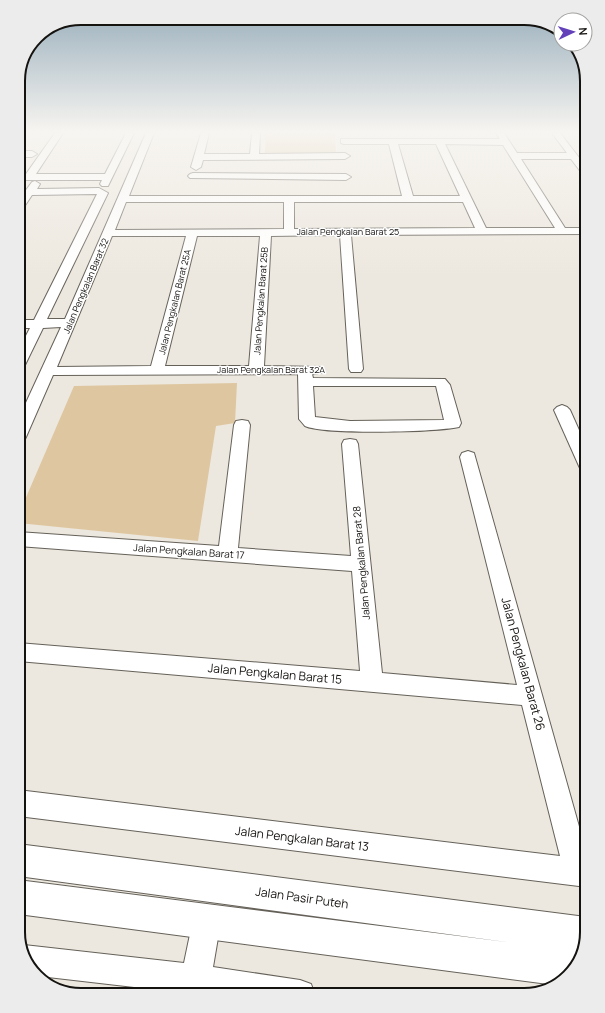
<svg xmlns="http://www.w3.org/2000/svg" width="605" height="1013" viewBox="0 0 605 1013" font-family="Manrope,sans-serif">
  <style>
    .green { fill: #dec7a0 }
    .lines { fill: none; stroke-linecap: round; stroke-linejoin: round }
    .minor-casing { stroke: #656159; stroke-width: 2 }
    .major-casing { stroke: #656159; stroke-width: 2 }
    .minor { fill: #fff; fill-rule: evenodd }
    .major { fill: #fff; fill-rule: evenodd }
    .labels { text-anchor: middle; stroke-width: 3; stroke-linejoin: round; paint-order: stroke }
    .far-street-label { font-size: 9px; fill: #151310; stroke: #fff }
    .street-label { font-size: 10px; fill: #151310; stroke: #fff }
    .near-street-label { font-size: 12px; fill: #151310; stroke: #fff }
    .rim { fill: none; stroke: #151310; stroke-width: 2 }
  </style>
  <rect width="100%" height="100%" fill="#ede8df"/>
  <!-- green -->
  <g class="green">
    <path d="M266 133H335L336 153H265Z"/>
    <path d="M237 383 235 423 216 426 198 541 18 523V516L74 386Z"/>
  </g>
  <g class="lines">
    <defs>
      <g id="minor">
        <path d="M55 133H63L36 174H105L126 133H134L108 186H102L100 184 102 180H18V174H26Z"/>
        <path d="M146 133H154L129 196H402L389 144H344L341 143V139H500L496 133H504L517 153H567L552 133H560L587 168V177L584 176 571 159H521L565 228H587V234L351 235 363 369 361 372H351L349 369 340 235 271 236 264 366 321 367 323 370 321 373 312 374 313 378 445 379 450 385 461 423 459 427C436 432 325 435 305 426 303 424 301 421 299 419L298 374 53 375 26 437 24 441 18 442V420L61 327 43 328 25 365 23 368 18 369V351L30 328H18V320H34L97 194 32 195 22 210 18 211V201L32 182 35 181 40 184 37 189 99 188 108 193 47 319H65ZM398 144H436L460 196H413ZM445 144 503 145 555 228H486ZM126 202H284V229L115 230ZM294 202H463L475 228 294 229ZM112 236H186L151 366 57 367ZM197 236H260L249 366H165ZM313 386H436L444 420 350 421 315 417Z"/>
        <path d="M201 133H209L204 154H250L252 133H260L259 154 345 153 350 156 345 159 203 160 201 167 196 170 191 167Z"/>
        <path d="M18 151H32L37 154 32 157H18Z"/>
        <path d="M193 173 346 174 351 177 346 180 190 178 188 176 190 174Z"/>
        <path d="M562 405 567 407 570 410 587 448V472L581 470 579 466 554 410 557 407Z"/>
        <path d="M242 420 248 421 250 425 238 548 351 556 342 444 344 440 350 439 356 440 358 444 382 673 517 685 460 457 462 453 468 451 474 453 587 855V887L18 816V790L560 856 522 705 18 661V643L360 671 352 571 18 546V532L219 546 234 425 236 421Z"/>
        <path d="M207 906 217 910 221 920 213 967 300 980 311 984 315 995H202L190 993 189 995H159L160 990 39 976 24 960 21 946 24 945 184 963 193 920 197 910Z"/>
      </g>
      <path id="major" d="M18 844 586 917 587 933 581 952 576 951 581 953 577 967 556 985 18 914V880L521 944 18 876Z"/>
    </defs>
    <!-- minor casing -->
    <use href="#minor" class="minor-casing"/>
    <!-- major casing -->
    <use href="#major" class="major-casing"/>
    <!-- minor -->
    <use href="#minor" class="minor"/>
    <!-- major -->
    <use href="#major" class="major"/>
  </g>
  <!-- sky -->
  <linearGradient id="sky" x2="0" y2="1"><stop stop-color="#96acba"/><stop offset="0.48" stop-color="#f7f5f1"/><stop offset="1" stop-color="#f7f5f1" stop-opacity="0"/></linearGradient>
  <rect width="605" height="275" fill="url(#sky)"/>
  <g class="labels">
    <!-- far-street labels -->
    <g class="far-street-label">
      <text x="348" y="235">Jalan Pengkalan Barat 25</text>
      <text transform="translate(86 286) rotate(-67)" y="3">Jalan Pengkalan Barat 32</text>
      <text transform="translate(261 301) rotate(-86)" y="3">Jalan Pengkalan Barat 25B</text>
      <text transform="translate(175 302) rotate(-76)" y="3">Jalan Pengkalan Barat 25A</text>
      <text x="271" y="373">Jalan Pengkalan Barat 32A</text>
    </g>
    <!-- street labels -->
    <g class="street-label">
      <text transform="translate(189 551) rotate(4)" y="4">Jalan Pengkalan Barat 17</text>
      <text transform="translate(361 563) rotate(-95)" y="4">Jalan Pengkalan Barat 28</text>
    </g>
    <!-- near-street labels -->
    <g class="near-street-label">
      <text transform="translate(523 664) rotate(75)" y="4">Jalan Pengkalan Barat 26</text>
      <text transform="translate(275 674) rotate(5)" y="4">Jalan Pengkalan Barat 15</text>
      <text transform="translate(302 839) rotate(7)" y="4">Jalan Pengkalan Barat 13</text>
      <text transform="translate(302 898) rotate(8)" y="4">Jalan Pasir Puteh</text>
    </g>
  </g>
  <!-- crop -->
  <path d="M0 0H605V1013H0ZM81 25H524A56 56 0 0 1 580 81V932A56 56 0 0 1 524 988H81A56 56 0 0 1 25 932V81A56 56 0 0 1 81 25Z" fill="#ececec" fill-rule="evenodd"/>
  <path class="rim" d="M81 25H524A56 56 0 0 1 580 81V932A56 56 0 0 1 524 988H81A56 56 0 0 1 25 932V81A56 56 0 0 1 81 25Z"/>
  <!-- north arrow -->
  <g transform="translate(573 32) rotate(86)"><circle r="19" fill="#ffffff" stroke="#a1a19f"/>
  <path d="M0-3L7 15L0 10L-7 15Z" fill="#6241ba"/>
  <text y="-6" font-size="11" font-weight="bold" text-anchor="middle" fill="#151310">N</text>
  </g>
</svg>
